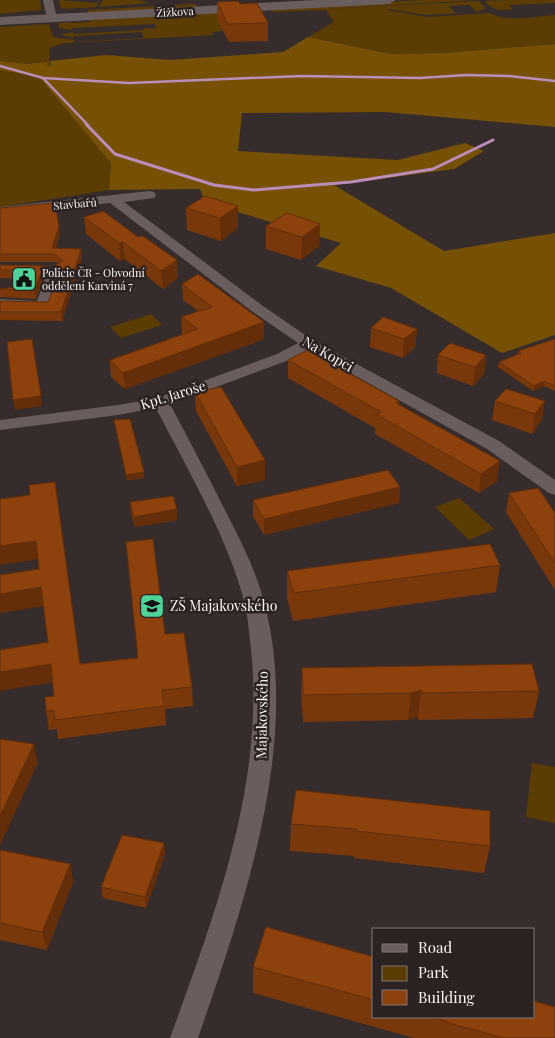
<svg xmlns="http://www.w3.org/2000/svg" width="555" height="1038" viewBox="0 0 555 1038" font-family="'Playfair Display',serif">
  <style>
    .green { fill: #5b3d04 }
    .forest { fill: #765005 }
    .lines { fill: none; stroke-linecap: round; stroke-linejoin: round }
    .stream-far1 { stroke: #ba8dba; stroke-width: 2.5 }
    .stream { stroke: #ba8dba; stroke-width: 3 }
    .street { fill: #695e5d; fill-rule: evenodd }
    .secondary { fill: #695e5d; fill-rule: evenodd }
    .wall { fill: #79380b }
    .shaded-wall { fill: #632e09 }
    .building { fill: #8d410d; stroke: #632e09 }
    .labels { text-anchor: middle; stroke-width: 5; stroke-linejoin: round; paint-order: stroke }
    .far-street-label { font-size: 11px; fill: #faf3f3; stroke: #2c2222 }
    .far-poi-label { font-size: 11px; fill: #faf3f3; stroke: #2c2222; text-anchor: start }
    .street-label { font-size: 14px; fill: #faf3f3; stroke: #2c2222 }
    .poi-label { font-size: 14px; fill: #faf3f3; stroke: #2c2222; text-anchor: start }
  </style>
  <rect width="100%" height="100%" fill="#362c2c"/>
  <!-- green -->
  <g class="green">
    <path d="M0 0H40L41 10 0 14Z"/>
    <path d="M59 0 96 3 100 0 96 7 61 9Z"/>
    <path d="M103 0H138L150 3 99 7Z"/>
    <path d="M423 0H478L325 9 479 1 486 8 477 12 469 5 449 6 454 12 460 13 426 15 389 9 387 10 427 17 490 13C508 23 535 16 555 15V44L443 53 391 54 308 37 334 22 326 10 270 12 276 8Z"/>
    <path d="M506 0H555V3L509 5 512 9C500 11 493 10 484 1Z"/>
    <path d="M194 4 201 9 88 15V10Z"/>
    <path d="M259 10 263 12 264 16 218 20 222 31 212 32 213 35 65 43 49 48 50 63 53 64 46 66V62L24 64 0 61V27L49 24 53 37 74 40 75 42 143 38 142 32 74 36V38L60 35 73 32V34L144 30V28L156 29 155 24 72 28V30L59 28 58 23 90 22V19Z"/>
    <path d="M0 70 39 77 111 163 109 190 0 207Z"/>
    <path d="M151 314 162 325 121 338 110 327Z"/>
    <path d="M459 498 494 529 469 540 435 507Z"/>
    <path d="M532 763 555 767V823L526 817Z"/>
  </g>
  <!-- forest -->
  <path class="forest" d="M308 37 391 54 443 53 555 44V127L385 112 242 113 238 151 398 160 465 143 484 151 454 169 334 185 444 251 555 233V335L502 353 391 288 316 266 341 243 224 208 204 199 200 189 109 190 111 163 39 77 0 70V61L26 64 47 62V66L51 65 50 61 106 55 170 60 283 52Z"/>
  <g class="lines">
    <!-- stream-far1 -->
    <g class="stream-far1">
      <path d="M0 66 43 78 88 125"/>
      <path d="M43 78 129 83 302 76 420 78 466 75 509 76 555 81"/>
    </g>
    <!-- stream -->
    <path class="stream" d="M86 124 115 154 214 185 254 190 351 182 433 169 493 140"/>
    <!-- street -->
    <g class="street">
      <path d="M43 0H53L57 19 55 21 52 22 47 19Z"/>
      <path d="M150 191 154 192 156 195 154 198 124 202 263 306 314 341 499 441 555 480V495L549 493 487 449 309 350 289 360 170 404C189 440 208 476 226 512 241 541 256 571 264 602 302 742 243 907 198 1038H170C215 914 265 783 251 649 249 633 248 616 244 600 226 534 187 469 156 408L118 415 0 430V420L118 405 157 398 277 354 298 343 253 312 110 203 0 215V207Z"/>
      <path d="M52 275 57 276 59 279 48 309 0 307V299L37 301 45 279 47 276Z"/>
    </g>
    <!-- secondary -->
    <path class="secondary" d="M315 0H396L389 4 0 25V17Z"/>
  </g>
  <!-- wall -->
  <g class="wall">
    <path d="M217 2 240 4 268 23V41L229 42 217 20Z"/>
    <path d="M238 206V228L221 241 187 230 186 208Z"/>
    <path d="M0 208 60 234 56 248 81 249 82 257 62 321 0 320V301L48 302 58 275 55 274 54 266 58 264 56 262H0Z"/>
    <path d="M84 217 138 237 177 260 178 278 163 289 125 259 120 261 86 234Z"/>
    <path d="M320 224 319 246 301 260 266 249V226Z"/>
    <path d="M0 265 49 274 43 278 36 299 0 297V289L30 285V279L0 278Z"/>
    <path d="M182 284 264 339 125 389 111 377 110 360 183 334H182L181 317 198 311 183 300Z"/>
    <path d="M371 328 417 329 415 347 403 358 370 347Z"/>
    <path d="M555 339V391L544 386 533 391 498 367 499 362 518 355V351Z"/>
    <path d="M438 355H486L484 374 473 386 437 373Z"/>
    <path d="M288 360 399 401V405L497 481 479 493 375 434V428L288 378Z"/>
    <path d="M506 389 542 420 532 434 492 420 495 401Z"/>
    <path d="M195 392 265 480 237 486 196 411Z"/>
    <path d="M114 420 144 472V478L127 480Z"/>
    <path d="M400 487 399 503 264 535 253 516V500Z"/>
    <path d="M509 493 555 513V590L506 512Z"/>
    <path d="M30 495 81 664 138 658 165 634 192 687 193 706 165 709 166 725 58 739 57 729 49 730 46 711 54 696 48 642Z"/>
    <path d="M130 502 177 520 135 527 131 513Z"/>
    <path d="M500 565 496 592 293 621 287 598V571Z"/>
    <path d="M302 668 539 691 533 718 418 720V717L408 720 303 722 301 695Z"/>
    <path d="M296 790 490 846 484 873 354 858V856L290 851 291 824Z"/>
    <path d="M164 843 165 854 146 908 103 898 101 887Z"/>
    <path d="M0 850 70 864 73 882 47 950 0 940Z"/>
    <path d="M374 957V1017H534L555 1038H414L253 993V967Z"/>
  </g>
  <!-- shaded-wall -->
  <g class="shaded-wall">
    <path d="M238 206V228L221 241 220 218Z"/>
    <path d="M320 224 319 246 301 260 302 237Z"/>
    <path d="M59 226 60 234 54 254 52 248Z"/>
    <path d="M123 242 125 259 120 261 119 243Z"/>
    <path d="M81 249 82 257 62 321 61 312Z"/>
    <path d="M177 260 178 278 163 289 161 271Z"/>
    <path d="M48 266 49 274 43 278 36 299 34 291 42 270Z"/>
    <path d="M264 322V339L125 389 123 373Z"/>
    <path d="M417 329 415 347 403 358 404 339Z"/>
    <path d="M32 339 42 406 15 410 13 400Z"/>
    <path d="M486 355 484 374 473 386 475 367Z"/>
    <path d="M544 381V386L533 391 534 386Z"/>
    <path d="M545 401 542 420 532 434 535 414Z"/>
    <path d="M265 460V480L237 486V467Z"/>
    <path d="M500 461 497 481 479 493 481 474Z"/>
    <path d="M144 472V478L127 480 126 475Z"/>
    <path d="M400 487 399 503 264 535V519Z"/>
    <path d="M177 509V520L135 527 134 517Z"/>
    <path d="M36 541 39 559 0 565V546Z"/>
    <path d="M41 587 45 606 0 613V594Z"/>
    <path d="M51 664 54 682 0 691V672Z"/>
    <path d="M421 690 418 717 408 720 411 693Z"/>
    <path d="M34 744 38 763 0 845V816Z"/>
    <path d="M164 843 165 854 146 908 145 897Z"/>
    <path d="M70 864 73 882 47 950 42 932Z"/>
  </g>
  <!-- building -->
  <g class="building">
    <path d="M238 1 240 4 257 3 268 23 228 24 217 2Z"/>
    <path d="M205 196 238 206 220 218 186 208Z"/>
    <path d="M55 203 59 226 52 248 81 249 61 312H0V301L48 302 60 272 58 267 54 266 63 261 55 254H0V208Z"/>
    <path d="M103 211 138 237 143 236 177 260 161 271 123 242 119 243 84 217Z"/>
    <path d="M287 213 320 224 302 237 266 226Z"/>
    <path d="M0 265 48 266 42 270 34 291 0 289 30 285 29 270H0Z"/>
    <path d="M198 274 264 322 123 373 110 360 198 329 181 317 212 307 182 284Z"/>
    <path d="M383 317 417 329 404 339 371 328Z"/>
    <path d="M32 339 41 396 13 400 7 342Z"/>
    <path d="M555 339V386L544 381 534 386 499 362 521 353 518 351Z"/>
    <path d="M450 343 486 355 475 367 438 355Z"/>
    <path d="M307 350 399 401 396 403 500 461 481 474 376 414 381 412 288 360Z"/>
    <path d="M221 387 265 460 237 467 195 392Z"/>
    <path d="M506 389 545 401 535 414 495 401Z"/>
    <path d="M130 419 144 472 126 475 114 420Z"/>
    <path d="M388 470 400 487 264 519 253 500Z"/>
    <path d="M55 482 80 664 138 658 126 542 153 539 165 634 184 633 192 687 162 690 164 706 55 720 54 710 46 711 45 697 54 696 51 664 0 672V650L48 642 41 587 0 594V575L39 569 36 541 0 546V499L30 495 29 485Z"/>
    <path d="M538 488 555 513V563L509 493Z"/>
    <path d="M173 496 177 509 134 517 130 502Z"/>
    <path d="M490 544 500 565 294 593 287 571Z"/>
    <path d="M532 664 539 691 422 693 421 690 411 693 303 695 302 668Z"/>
    <path d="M0 739 34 744 0 816Z"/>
    <path d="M296 790 490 811V846L356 831V829L291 824Z"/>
    <path d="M122 835 164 843 145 897 101 887Z"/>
    <path d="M0 850 70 864 42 932 0 923Z"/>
    <path d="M266 927 374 957V1000L253 967Z"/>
    <path d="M534 1001 555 1007V1038H504L456 1025 435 1017H534Z"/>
  </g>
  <!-- icons -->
  <defs>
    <symbol id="civic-square" viewBox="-11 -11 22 22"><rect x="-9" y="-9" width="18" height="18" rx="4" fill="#4fd399" stroke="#2c2222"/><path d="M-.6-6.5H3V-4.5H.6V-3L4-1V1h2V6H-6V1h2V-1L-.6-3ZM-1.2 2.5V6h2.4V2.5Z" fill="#111"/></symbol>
    <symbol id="school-square" viewBox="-11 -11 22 22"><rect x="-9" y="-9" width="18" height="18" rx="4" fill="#4fd399" stroke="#2c2222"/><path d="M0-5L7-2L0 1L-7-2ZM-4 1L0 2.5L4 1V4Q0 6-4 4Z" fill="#111"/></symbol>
  </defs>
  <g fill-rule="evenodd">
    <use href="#civic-square" x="10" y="265" width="28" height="28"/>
    <use href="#school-square" x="138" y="592" width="28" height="28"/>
  </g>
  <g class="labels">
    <!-- far-street labels -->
    <g class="far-street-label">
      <text transform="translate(175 12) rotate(-3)" y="4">Žižkova</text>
      <text transform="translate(75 204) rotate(-5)" y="4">Stavbařů</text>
    </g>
    <!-- far-poi labels -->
    <g class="far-poi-label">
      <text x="42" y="277">Policie ČR - Obvodní<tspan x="42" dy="13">oddělení Karviná 7</tspan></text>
    </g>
    <!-- street labels -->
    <g class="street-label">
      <text transform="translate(328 354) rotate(30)" y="5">Na Kopci</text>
      <text transform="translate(173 395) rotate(-17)" y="5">Kpt. Jaroše</text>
      <text transform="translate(262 715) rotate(-89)" y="5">Majakovského</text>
    </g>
    <!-- poi labels -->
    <g class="poi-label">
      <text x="170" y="611">ZŠ Majakovského</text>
    </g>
  </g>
  <!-- legend -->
  <rect x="372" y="928" width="162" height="90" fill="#2c2222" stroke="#7e7676"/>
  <rect x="382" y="944" width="25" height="8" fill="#695e5d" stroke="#7e7676"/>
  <text x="418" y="953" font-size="15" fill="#faf3f3">Road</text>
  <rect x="382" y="966" width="25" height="15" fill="#5b3d04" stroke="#7e7676"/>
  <text x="418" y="978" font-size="15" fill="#faf3f3">Park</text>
  <rect x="382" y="990" width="25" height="15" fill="#8d410d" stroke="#7e7676"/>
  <text x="418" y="1003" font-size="15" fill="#faf3f3">Building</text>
</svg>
